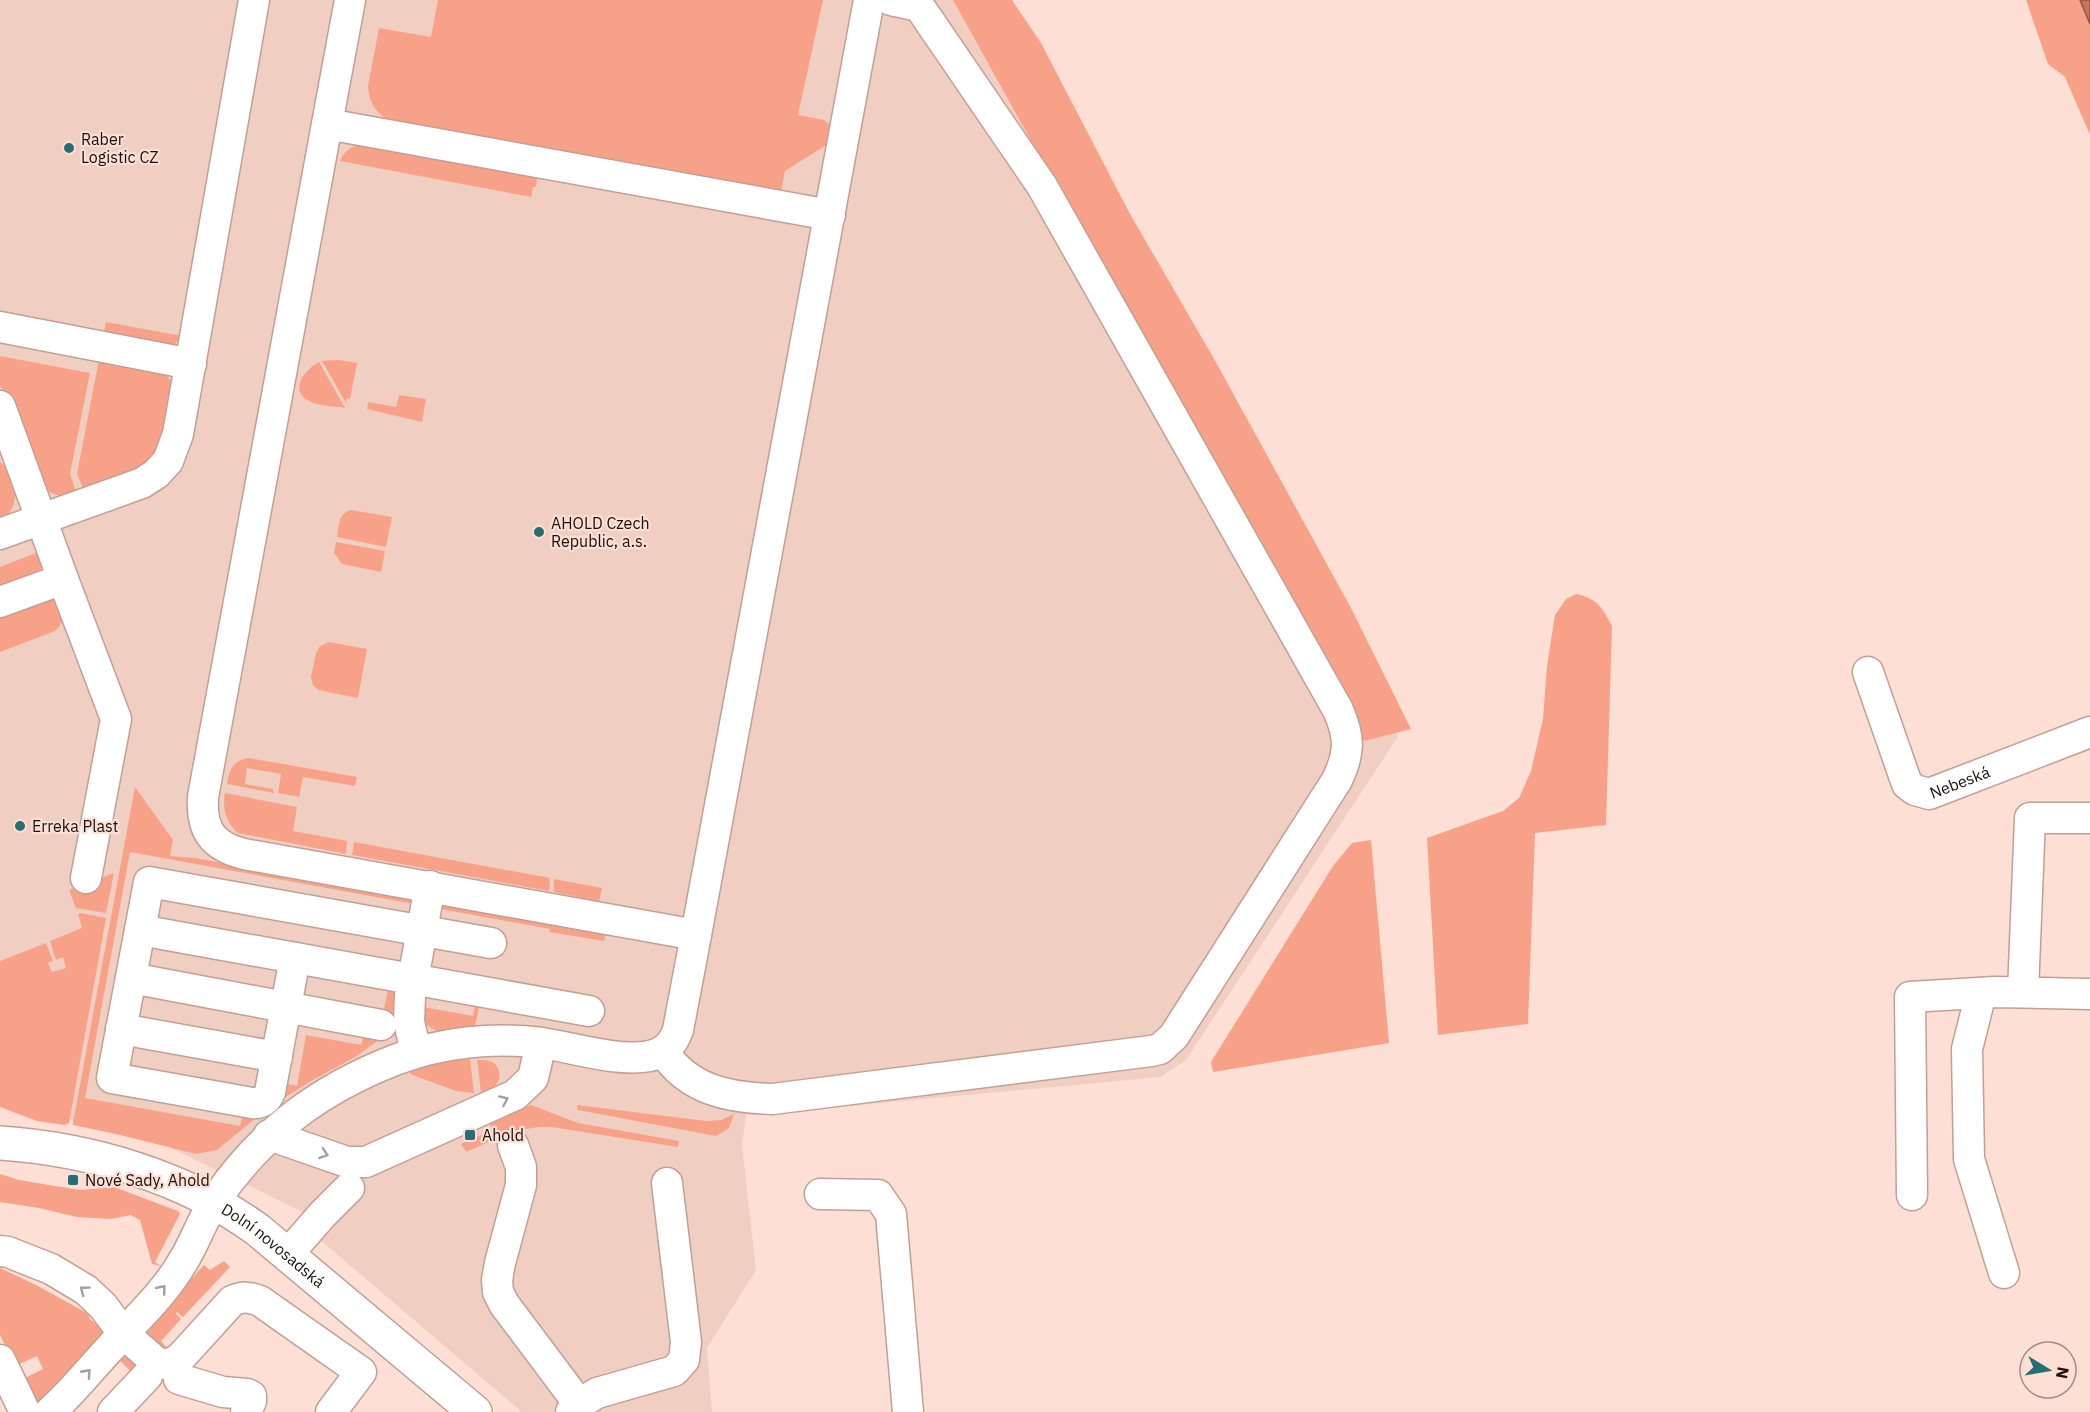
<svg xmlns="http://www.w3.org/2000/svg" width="2090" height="1412" viewBox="0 0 2090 1412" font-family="'IBM Plex Sans',sans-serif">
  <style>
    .built { fill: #f1cec2 }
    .green { fill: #f7a288 }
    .water { fill: #c7745b; stroke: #945643; stroke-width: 1.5 }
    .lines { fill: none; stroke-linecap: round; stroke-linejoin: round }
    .minor-casing { stroke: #c29f94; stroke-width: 33 }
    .major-casing { stroke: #c29f94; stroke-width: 36 }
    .minor { stroke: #fff; stroke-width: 30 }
    .major { stroke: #fff; stroke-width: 33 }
    .oneway { stroke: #a49f9e }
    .poi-dot { fill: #246f74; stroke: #fddfd5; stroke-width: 2 }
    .labels { text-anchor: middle; stroke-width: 4.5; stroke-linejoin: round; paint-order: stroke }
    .poi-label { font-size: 16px; fill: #1c100c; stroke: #fddfd5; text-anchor: start }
    .street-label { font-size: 16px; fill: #1c100c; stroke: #fddfd5 }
  </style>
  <rect width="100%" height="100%" fill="#fddfd5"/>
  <!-- built -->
  <path class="built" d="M0 0H972L1397 727V738L1186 1060 1160 1077 785 1112 747 1109 742 1144 756 1270 707 1348 712 1412H522L319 1239 306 1221 303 1212 167 1146 131 1134 71 1120 36 1114 0 1102Z"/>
  <!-- green -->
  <g class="green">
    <path d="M438 0H823L798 115 824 120 831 126 828 144 785 171 781 193 390 121C376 113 369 103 368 86L379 28 431 37Z"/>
    <path d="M953 0H1012L1041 43 1130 214 1213 357 1351 608 1411 729 1364 741Z"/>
    <path d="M2026 0H2090V135L2065 77 2048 64Z"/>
    <path d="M360 145 537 178 536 187H533L531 197 340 161C344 152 349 147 360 145Z"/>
    <path d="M106 322 182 336 172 347 103 336Z"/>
    <path d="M0 356 90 373 70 474 77 494C64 496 54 498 45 487L5 393 0 386Z"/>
    <path d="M99 359 165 373 172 383C167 413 167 455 136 471 119 479 101 485 84 491L77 474Z"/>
    <path d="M339 360 357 363 350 399 347 398 346 403 322 361Z"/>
    <path d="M319 362 345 408C334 406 316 406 307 400 289 388 306 369 319 362Z"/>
    <path d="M399 395 426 399 422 422 367 409 368 402 396 407Z"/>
    <path d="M0 462C20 477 21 507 0 523Z"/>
    <path d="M351 510 392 517 386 547 337 537C339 526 338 513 351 510Z"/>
    <path d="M336 542 385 551 381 572 342 564 334 553Z"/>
    <path d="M36 553 42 565 39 574 0 592V567Z"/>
    <path d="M1576 594C1598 599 1602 607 1612 626L1606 825 1535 833 1528 1024 1438 1035 1427 838 1503 811 1519 798 1531 771 1543 719 1547 666 1555 615 1566 599Z"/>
    <path d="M51 597 56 599 64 618 59 627 55 631 0 652V613Z"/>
    <path d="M329 642 367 649 358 698 318 690 313 685 311 677 316 653 320 646Z"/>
    <path d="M249 758 357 777 355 786 303 777 299 797 278 793 281 774 247 768 245 784 273 789 274 793 227 784C229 770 233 760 249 758Z"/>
    <path d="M135 787 173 840 170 856 195 858 412 898 414 904 130 852 85 1098 240 1126 244 1111 261 1114 217 1150 196 1154 116 1134 73 1125V1123Z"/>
    <path d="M225 793 297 807 293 831 347 841 346 854 238 833C226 823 222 808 225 793Z"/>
    <path d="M1371 840 1389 1043 1213 1072 1211 1062 1333 866 1352 843Z"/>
    <path d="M354 842 550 878 549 891 352 855Z"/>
    <path d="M114 873 106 913 76 908 69 890Z"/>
    <path d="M554 879 602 888 599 901 554 892Z"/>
    <path d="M441 903 606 932 604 941 549 932 550 929 446 910 439 908Z"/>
    <path d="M80 913 106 918 69 1123 65 1125 37 1121 0 1107V961L46 943 53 961 48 963 52 972 66 968 63 957 56 960 50 941 82 928 78 914Z"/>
    <path d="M389 985 397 987 391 1022 383 1035 376 1042 355 1057 311 1081 276 1103 280 1082 297 1086 306 1035 361 1045 365 1031 379 1033Z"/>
    <path d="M476 1001 480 1002 475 1027C458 1030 433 1038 422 1019L423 1007 473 1016Z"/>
    <path d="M470 1059 474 1093 456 1091 410 1074 411 1071 414 1069 442 1062Z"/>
    <path d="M477 1060C481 1060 488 1060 492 1062 501 1066 502 1081 494 1087 490 1090 485 1091 481 1092Z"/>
    <path d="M531 1105 578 1123 679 1141 678 1147 552 1127C522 1125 493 1140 466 1152L461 1144 492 1130 490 1124Z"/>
    <path d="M577 1105 706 1121 721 1120 734 1114 729 1128 716 1136 578 1110Z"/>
    <path d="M0 1174 19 1180 80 1190 114 1187 178 1211 180 1214 155 1262 161 1266 152 1264 140 1220 131 1215 111 1219 77 1217 39 1208 0 1202Z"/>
    <path d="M224 1261 230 1267 183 1317 177 1312 176 1314 181 1319 161 1341 171 1352 169 1354 147 1337V1329L150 1324 204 1265 210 1270Z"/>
    <path d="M0 1268 36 1285 87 1313 91 1320 103 1329V1335L38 1402H36L21 1380 43 1369 37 1356 15 1366 0 1335Z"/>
    <path d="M121 1357 132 1358 141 1362 134 1374 120 1361 71 1412Z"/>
  </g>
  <!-- water -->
  <path class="water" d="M2080 0H2090V24Z"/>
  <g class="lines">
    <defs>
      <g id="minor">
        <path d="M327 124 350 0"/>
        <path d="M0 327 191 364"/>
        <path d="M0 406 63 579"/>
        <path d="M0 534 142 483 156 474 168 461 178 434 254 0"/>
        <path d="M0 602 63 579 116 719 86 878"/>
        <path id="s1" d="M1868 672 1907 784 1915 790 1929 794 2090 732"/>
        <path d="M140 930 589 1011"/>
        <path d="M696 935 244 854C212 846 201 830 203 797L327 124 830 215"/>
        <path d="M295 958 270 1092C267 1100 261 1104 252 1103L112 1078 149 882 491 943"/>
        <path d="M131 978 381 1025"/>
        <path d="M2023 992 2030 818H2090"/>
        <path d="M1981 993 1967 1049 1969 1159 2004 1273"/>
        <path d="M121 1029 277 1057"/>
        <path d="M663 1051C688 1090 729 1098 773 1099L1151 1051 1160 1049 1174 1036 1337 780C1350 753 1350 737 1338 710L1042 186 919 6 891 0"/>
        <path d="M416 1052 409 1022 410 996 430 886"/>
        <path d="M269 1135 347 1162H366L515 1095 533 1078 541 1043"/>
        <path d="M513 1145 521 1167V1185L500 1263 497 1280 498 1292 504 1304 579 1404"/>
        <path d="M820 1194 878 1195 891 1214 908 1412"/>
        <path d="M1912 1195 1910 997 1995 992 2090 994"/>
        <path d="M0 1251 8 1252 51 1269 86 1290 103 1306 123 1333 156 1362C166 1366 172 1364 181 1357L232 1301C243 1296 249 1297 260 1301L361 1372 331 1412"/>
        <path d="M288 1254 322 1215 349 1188"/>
        <path d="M0 1360 25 1412"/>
        <path d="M179 1379 223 1392 247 1394 251 1396V1401L246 1412"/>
        <path d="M50 1412C72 1393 91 1368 112 1346 135 1320 164 1294 182 1263 195 1243 202 1219 216 1199 262 1132 320 1089 395 1060 441 1042 493 1037 542 1043 575 1048 617 1062 650 1056 665 1053 673 1044 678 1030L696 935 869 0"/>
        <path d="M113 1412 147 1376"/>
        <path d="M571 1412 579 1404 597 1393 674 1371 684 1360 686 1342 667 1183"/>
      </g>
      <g id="major">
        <path id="s2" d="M0 1143C90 1149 185 1177 258 1230L475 1412"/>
      </g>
    </defs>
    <!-- minor casing -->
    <use href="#minor" class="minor-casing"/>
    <!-- major casing -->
    <use href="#major" class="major-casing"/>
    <!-- minor -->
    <use href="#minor" class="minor"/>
    <!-- major -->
    <use href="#major" class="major"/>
  </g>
  <!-- one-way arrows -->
  <defs><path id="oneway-chevron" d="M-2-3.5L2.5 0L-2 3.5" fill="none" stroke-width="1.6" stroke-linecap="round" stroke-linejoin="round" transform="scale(1.5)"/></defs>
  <g class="oneway">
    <use href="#oneway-chevron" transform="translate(504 1100) rotate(-24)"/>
    <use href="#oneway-chevron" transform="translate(324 1154) rotate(19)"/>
    <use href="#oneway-chevron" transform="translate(162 1289) rotate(-51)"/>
    <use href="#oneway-chevron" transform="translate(84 1290) rotate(-143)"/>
    <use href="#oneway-chevron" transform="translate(87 1373) rotate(-48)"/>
  </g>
  <!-- markers -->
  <g class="poi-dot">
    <circle cx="69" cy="148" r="6"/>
    <circle cx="539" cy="532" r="6"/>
    <circle cx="20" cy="826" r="6"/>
    <rect x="464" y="1129" width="12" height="12" rx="3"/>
    <rect x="67" y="1174" width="12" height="12" rx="3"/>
  </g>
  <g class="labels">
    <!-- poi labels -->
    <g class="poi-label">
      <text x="81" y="145">Raber<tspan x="81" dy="18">Logistic CZ</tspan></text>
      <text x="551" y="529">AHOLD Czech<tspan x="551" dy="18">Republic, a.s.</tspan></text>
      <text x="32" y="832">Erreka Plast</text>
      <text x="482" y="1141">Ahold</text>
      <text x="85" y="1186">Nové Sady, Ahold</text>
    </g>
    <!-- street labels -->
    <g class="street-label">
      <text dy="6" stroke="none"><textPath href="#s1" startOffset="176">Nebeská</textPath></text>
      <text dy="6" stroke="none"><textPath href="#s2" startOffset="297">Dolní novosadská</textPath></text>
    </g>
  </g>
  <!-- north arrow -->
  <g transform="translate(2048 1370) rotate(101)"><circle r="28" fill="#fddfd5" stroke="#a38c85" stroke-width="1.5"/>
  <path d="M0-4.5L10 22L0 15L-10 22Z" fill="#246f74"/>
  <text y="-9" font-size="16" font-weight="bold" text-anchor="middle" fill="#1c100c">N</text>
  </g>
</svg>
